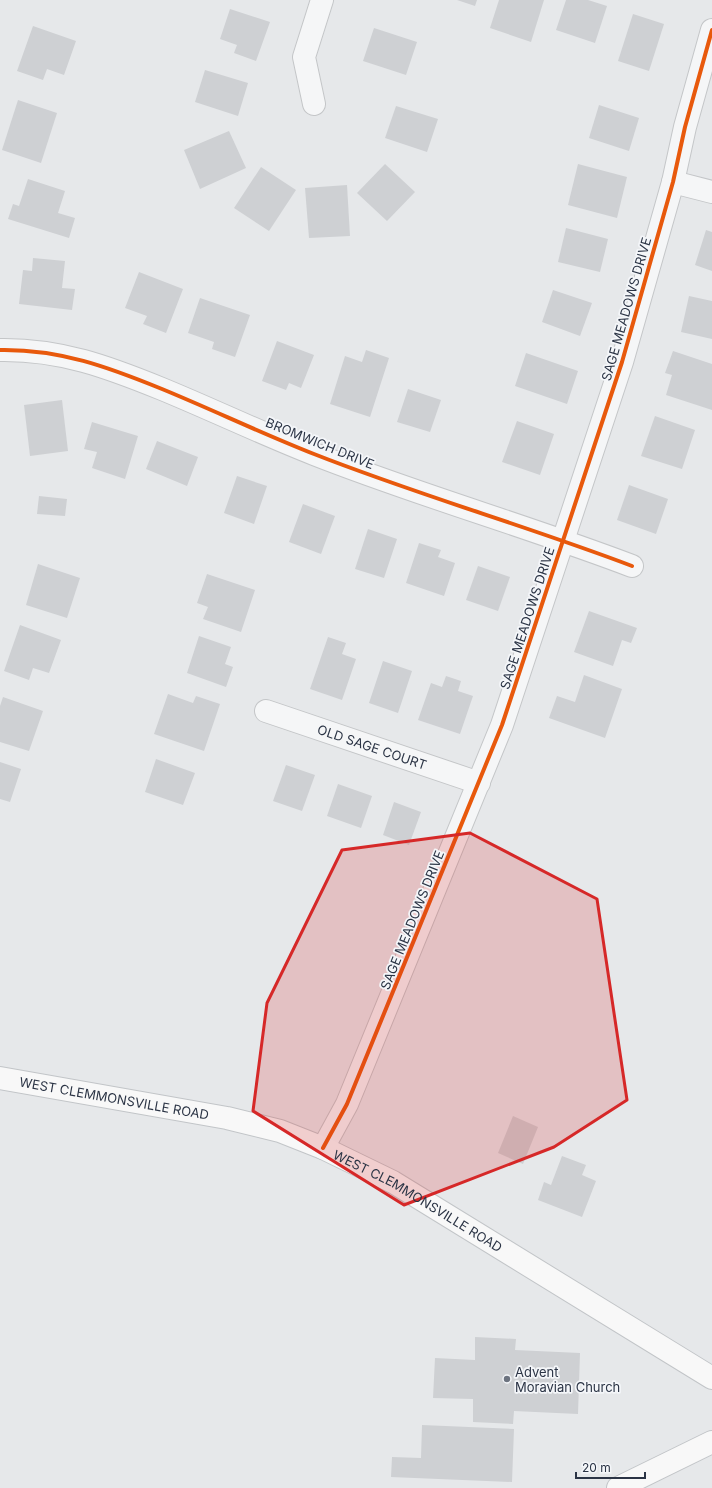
<svg xmlns="http://www.w3.org/2000/svg" width="712" height="1488" viewBox="0 0 712 1488" font-family="Inter,sans-serif">
  <style>
    .building { fill: #ced0d3 }
    .lines { fill: none; stroke-linecap: round; stroke-linejoin: round }
    .minor-casing { stroke: #c4c6c8; stroke-width: 24 }
    .major-casing { stroke: #c2c5c8; stroke-width: 24 }
    .minor { stroke: #f5f6f7; stroke-width: 22 }
    .major { stroke: #f8f8f8; stroke-width: 22 }
    .cycleway-casing { stroke: #f4f6f9; stroke-width: 6 }
    .cycleway { stroke: #e8590c; stroke-width: 4 }
    .marked { fill: #d62828; fill-opacity: 0.2; stroke: #d62828; stroke-width: 3; stroke-linejoin: round }
    .poi-dot { fill: #6c737f; stroke: #f4f6f9; stroke-width: 1.5 }
    .labels { text-anchor: middle; stroke-width: 3.5; stroke-linejoin: round; paint-order: stroke }
    .street-label { font-size: 13px; fill: #2b3445; stroke: #f4f6f9 }
    .poi-label { font-size: 13px; fill: #2b3445; stroke: #f4f6f9; text-anchor: start }
  </style>
  <rect width="100%" height="100%" fill="#e6e8ea"/>
  <!-- building -->
  <g class="building">
    <path d="M457 0H477L475 6Z"/>
    <path d="M499 0H544L531 42 490 28Z"/>
    <path d="M566 0H588L607 6 595 43 556 30Z"/>
    <path d="M230 9 270 22 256 61 234 53 237 45 220 39Z"/>
    <path d="M633 14 664 24 649 71 618 61Z"/>
    <path d="M33 26 76 41 64 75 47 69 43 80 17 71Z"/>
    <path d="M374 28 417 42 406 75 363 61Z"/>
    <path d="M205 70 248 83 238 116 195 102Z"/>
    <path d="M18 100 57 113 41 163 2 150Z"/>
    <path d="M599 105 639 118 629 151 589 138Z"/>
    <path d="M396 106 438 119 427 152 385 138Z"/>
    <path d="M229 131 246 168 200 189 184 150Z"/>
    <path d="M385 164 415 192 387 221 357 193Z"/>
    <path d="M578 164 627 177 617 218 568 205Z"/>
    <path d="M261 167 296 190 269 231 234 208Z"/>
    <path d="M28 179 65 191 58 213 75 218 69 238 8 219 13 204 19 206Z"/>
    <path d="M347 185 350 236 309 238 305 188Z"/>
    <path d="M566 228 608 239 600 272 558 262Z"/>
    <path d="M706 230 712 232V271L695 265Z"/>
    <path d="M33 258 65 261 62 288 75 289 72 310 19 304 23 270 32 271Z"/>
    <path d="M139 272 183 289 166 333 143 324 147 316 125 308Z"/>
    <path d="M553 290 592 303 580 336 542 322Z"/>
    <path d="M689 296 712 301V339L681 332Z"/>
    <path d="M200 298 250 315 235 357 212 349 214 342 188 333Z"/>
    <path d="M277 341 314 355 301 388 289 383 286 390 262 381Z"/>
    <path d="M366 350 389 358 370 417 330 404 345 356 362 362Z"/>
    <path d="M673 351 712 364V410L666 395 672 375 665 373Z"/>
    <path d="M526 353 578 371 567 404 515 386Z"/>
    <path d="M408 389 441 400 430 432 397 422Z"/>
    <path d="M62 400 68 451 30 456 24 405Z"/>
    <path d="M655 416 695 430 682 469 641 456Z"/>
    <path d="M517 421 554 434 540 475 502 462Z"/>
    <path d="M92 422 138 436 125 479 92 468 97 452 84 449Z"/>
    <path d="M157 441 198 457 187 486 146 469Z"/>
    <path d="M237 476 267 486 254 524 224 513Z"/>
    <path d="M629 485 668 499 656 534 617 520Z"/>
    <path d="M39 496 67 499 65 516 37 514Z"/>
    <path d="M303 504 335 516 321 554 289 542Z"/>
    <path d="M368 529 397 539 384 578 355 569Z"/>
    <path d="M419 543 441 550 438 557 455 563 444 596 406 583Z"/>
    <path d="M38 564 80 578 67 618 26 605Z"/>
    <path d="M478 566 510 577 498 611 466 600Z"/>
    <path d="M207 574 255 590 241 632 203 619 208 607 197 603Z"/>
    <path d="M589 611 637 628 631 643 622 640 613 666 574 652Z"/>
    <path d="M20 625 61 640 49 673 33 668 29 680 4 671Z"/>
    <path d="M199 636 231 647 225 664 233 667 226 687 187 673Z"/>
    <path d="M328 637 346 643 342 654 356 659 342 700 310 689Z"/>
    <path d="M383 661 412 671 398 713 369 703Z"/>
    <path d="M584 675 622 689 605 738 549 718 557 696 575 702Z"/>
    <path d="M446 676 461 681 458 691 473 696 460 734 418 720 431 683 442 687Z"/>
    <path d="M168 694 193 703 196 696 220 704 204 751 154 734Z"/>
    <path d="M3 697 43 711 29 751 0 742V706Z"/>
    <path d="M156 759 195 773 183 805 145 792Z"/>
    <path d="M0 762 21 769 10 802 0 799Z"/>
    <path d="M286 765 315 775 302 811 273 801Z"/>
    <path d="M338 784 372 796 361 828 327 816Z"/>
    <path d="M394 802 421 812 409 845 383 835Z"/>
    <path d="M513 1116 538 1127 523 1164 498 1153Z"/>
    <path d="M562 1156 586 1165 582 1175 596 1181 582 1217 538 1200 544 1182 551 1185Z"/>
    <path d="M475 1337 516 1339 515 1350 580 1353 578 1414 514 1411 513 1424 473 1422V1399L433 1398 435 1358 475 1360Z"/>
    <path d="M422 1425 514 1429 512 1482 391 1477 392 1457 421 1458Z"/>
  </g>
  <g class="lines">
    <defs>
      <g id="minor">
        <path d="M314 104 304 57 322 0"/>
        <path d="M673 182 712 192"/>
        <path d="M0 350C60 349 108 367 162 389 213 410 263 434 314 454 418 495 527 526 632 566"/>
        <path id="s1" d="M266 711 479 783"/>
        <path d="M323 1148 347 1104 502 725 622 362 673 182 685 127 712 30"/>
      </g>
      <g id="major">
        <path id="s2" d="M0 1078 227 1118 280 1131 323 1148 393 1182 712 1378"/>
        <path d="M618 1488 712 1442"/>
      </g>
    </defs>
    <!-- minor casing -->
    <use href="#minor" class="minor-casing"/>
    <!-- major casing -->
    <use href="#major" class="major-casing"/>
    <!-- minor -->
    <use href="#minor" class="minor"/>
    <!-- major -->
    <use href="#major" class="major"/>
    <defs>
      <g id="cycleway">
        <path d="M0 350C60 349 108 367 162 389 213 410 263 434 314 454 418 495 527 526 632 566"/>
        <path d="M323 1148 347 1104 502 725 622 362 673 182 685 127 712 30"/>
      </g>
    </defs>
    <!-- cycleway casing -->
    <use href="#cycleway" class="cycleway-casing"/>
    <!-- cycleway -->
    <use href="#cycleway" class="cycleway"/>
  </g>
  <!-- marked area -->
  <path class="marked" d="M470 833 597 899 627 1100 554 1147 404 1205 253 1111 267 1003 342 850Z"/>
  <!-- markers -->
  <circle class="poi-dot" cx="507" cy="1379" r="4"/>
  <g class="labels">
    <!-- street labels -->
    <g class="street-label">
      <text transform="translate(626 309) rotate(-74)" y="5">SAGE MEADOWS DRIVE</text>
      <text transform="translate(320 443) rotate(22)" y="5">BROMWICH DRIVE</text>
      <text transform="translate(527 618) rotate(-72)" y="5">SAGE MEADOWS DRIVE</text>
      <text dy="5" stroke="none"><textPath href="#s1" startOffset="112">OLD SAGE COURT</textPath></text>
      <text transform="translate(412 920) rotate(-68)" y="5">SAGE MEADOWS DRIVE</text>
      <text dy="5" stroke="none"><textPath href="#s2" startOffset="116">WEST CLEMMONSVILLE ROAD</textPath></text>
      <text dy="5" stroke="none"><textPath href="#s2" startOffset="440">WEST CLEMMONSVILLE ROAD</textPath></text>
    </g>
    <!-- poi labels -->
    <g class="poi-label">
      <text x="515" y="1377">Advent<tspan x="515" dy="15">Moravian Church</tspan></text>
    </g>
  </g>
  <!-- scale -->
  <path d="M576 1472v6h69v-6" fill="none" stroke="#2b3445" stroke-width="2"/>
  <text x="582" y="1472" font-size="12" fill="#2b3445" stroke="#f4f6f9" stroke-width="3" paint-order="stroke">20 m</text>
</svg>
